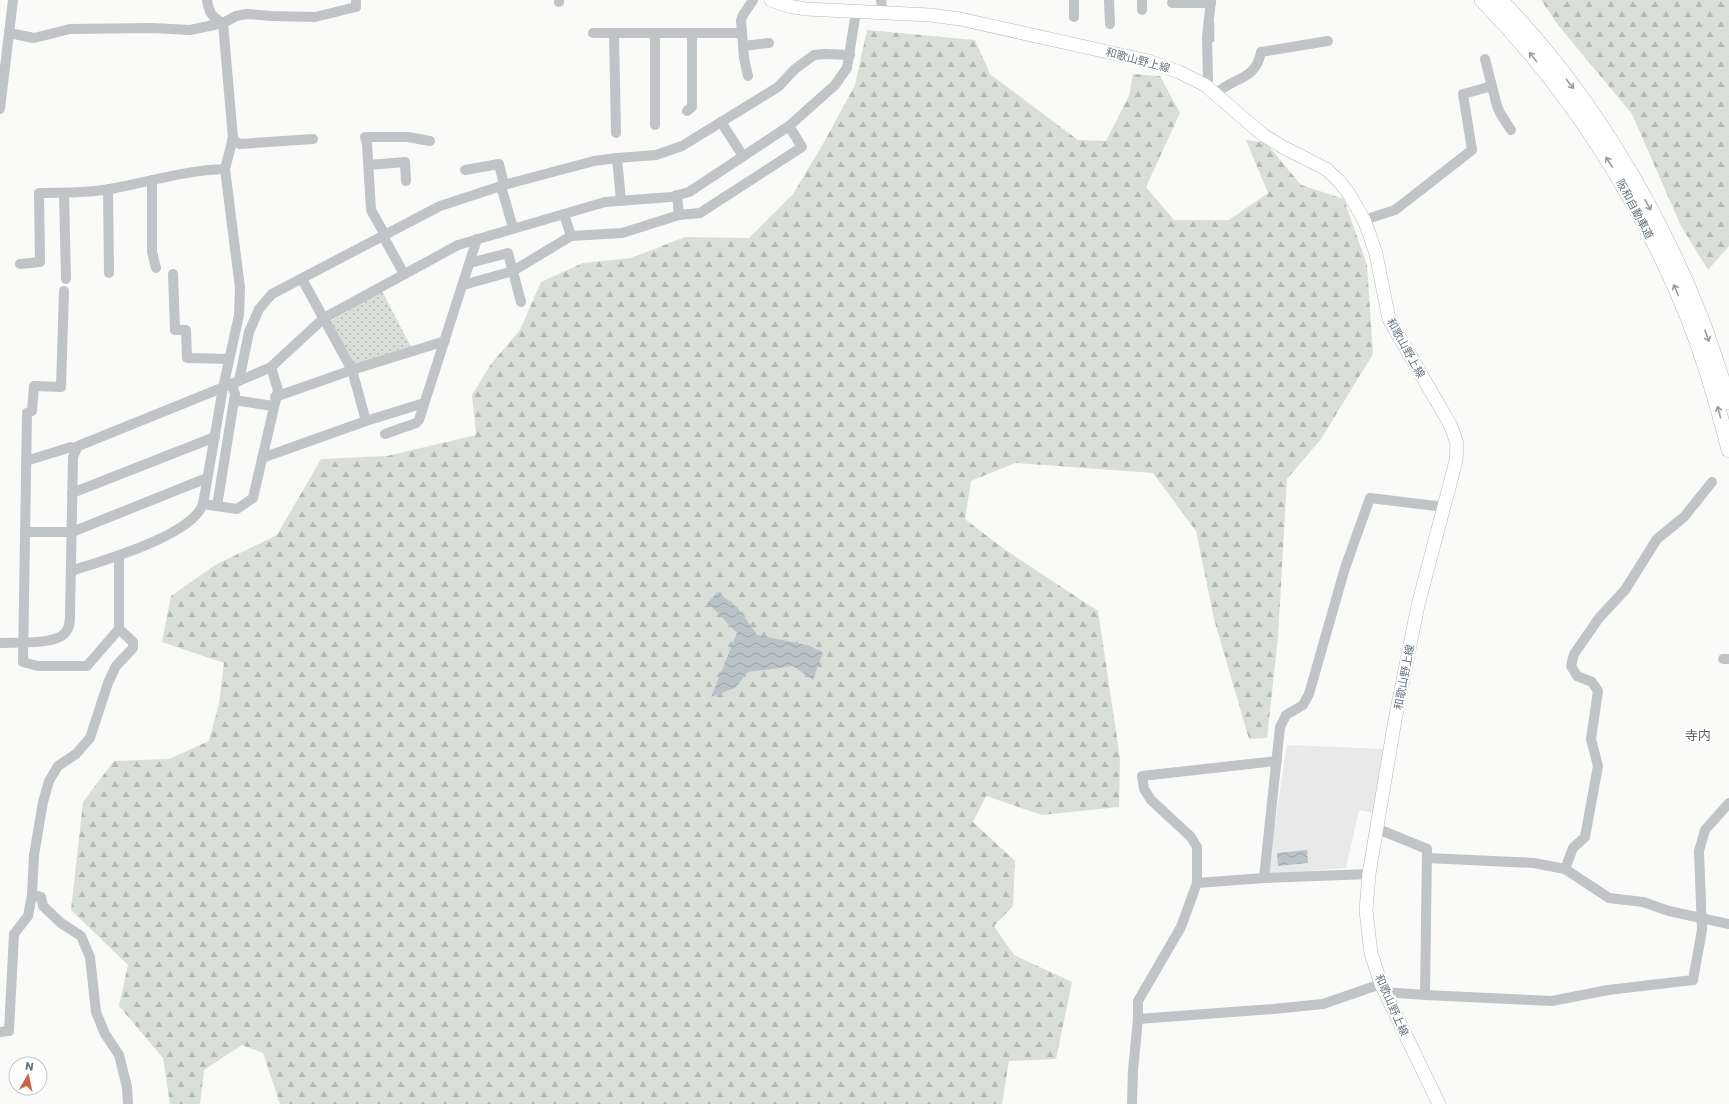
<svg xmlns="http://www.w3.org/2000/svg" width="1729" height="1104" viewBox="0 0 1729 1104" font-family="Poppins,'Noto Sans JP',sans-serif">
  <style>
    .built { fill: #e8e9e8 }
    .forest { fill: url(#forest-firs) }
    .park { fill: url(#park-dots) }
    .water { fill: url(#water-waves) }
    .lines { fill: none; stroke-linecap: round; stroke-linejoin: round }
    .stream { stroke: #b9c3c7; stroke-width: 2.5 }
    .major-casing { stroke: #b4b8bb; stroke-width: 14 }
    .highway-casing { stroke: #b4b7ba; stroke-width: 16 }
    .minor { stroke: #c0c4c7; stroke-width: 10 }
    .major { stroke: #fff; stroke-width: 13 }
    .highway { stroke: #fff; stroke-width: 15 }
    .oneway { stroke: #959ea5 }
    .labels { text-anchor: middle; stroke-width: 4; stroke-linejoin: round; paint-order: stroke }
    .street-label { font-size: 11px; fill: #68757f; stroke: #fff }
    .quarter-label { font-size: 13px; fill: #5a636b; stroke: #fff }
  </style>
  <defs>
    <pattern id="forest-firs" width="22" height="20" patternUnits="userSpaceOnUse"><rect width="22" height="20" fill="#daded8"/><path d="M5 1l3.5 6h-7zM16 11l3.5 6h-7z" fill="#b5b9b4"/></pattern>
    <pattern id="park-dots" width="8" height="8" patternUnits="userSpaceOnUse"><rect width="8" height="8" fill="#daded8"/><path d="M2 2h.1M6 6h.1" fill="none" stroke="#b5b9b4" stroke-width="1.8" stroke-linecap="round"/></pattern>
    <pattern id="water-waves" width="16" height="10" patternUnits="userSpaceOnUse"><rect width="16" height="10" fill="#b9c3c7"/><path d="M0 5q4-4 8 0t8 0" fill="none" stroke="#9aa3a7"/></pattern>
  </defs>
  <rect width="100%" height="100%" fill="#fafaf8"/>
  <!-- built -->
  <path class="built" d="M1287 745 1385 749 1374 813 1359 810 1346 868 1267 874Z"/>
  <!-- forest -->
  <g class="forest">
    <path d="M1541 0H1729V246L1708 270 1681 226 1632 114 1558 25Z"/>
    <path d="M867 30 975 40 990 74 1078 140 1106 141 1129 96 1133 74 1160 76 1180 113 1146 187 1174 220H1229L1268 193 1246 140 1266 143 1301 185 1344 199 1367 265 1373 354 1321 439 1287 479 1278 637 1267 738 1249 739 1214 619 1196 531 1153 473 1015 463 971 481 965 519 1004 549 1098 611 1120 758 1119 807 1042 815 986 796 973 822 1015 861 1013 906 994 926 1014 955 1072 982 1056 1059 1009 1061 1002 1104H280L263 1053 242 1045 204 1070 200 1104H170L163 1058 119 1006 128 965 71 910 83 802 114 761 169 759 209 741 219 703 224 663 162 642 171 596 215 565 277 535 321 459 387 456 476 435 472 395 491 364 520 330 541 282 583 263 631 258 685 237 749 238 793 194 823 144 855 85Z"/>
  </g>
  <!-- park -->
  <path class="park" d="M382 291 411 347 354 366 329 322Z"/>
  <!-- water -->
  <g class="water">
    <path d="M717 592 737 607 757 635 807 645 823 652 813 680 793 666 748 672 735 688 711 697 737 633 708 603Z"/>
    <path d="M1307 850 1308 863 1278 866 1277 853Z"/>
  </g>
  <g class="lines">
    <!-- stream -->
    <path class="stream" d="M1213 41V23"/>
    <defs>
      <path id="major" d="M771 0 788 6 806 9 930 15 960 19 1148 61 1179 72 1205 85 1263 135 1281 146 1326 169 1339 181 1349 194 1364 220 1369 233 1376 254 1389 319 1451 426 1457 444 1456 461 1418 605 1395 720 1369 874 1366 911 1371 953 1381 984 1439 1104"/>
      <g id="highway">
        <path d="M1482 0C1571 91 1642 202 1689 320 1705 362 1718 406 1729 450"/>
        <path d="M1500 0C1586 88 1655 202 1700 316 1711 344 1720 373 1729 402"/>
      </g>
    </defs>
    <!-- major casing -->
    <use href="#major" class="major-casing"/>
    <!-- highway casing -->
    <use href="#highway" class="highway-casing"/>
    <!-- minor -->
    <g class="minor">
      <path d="M207 0C209 13 212 17 223 23"/>
      <path d="M559 0V2"/>
      <path d="M881 0 883 13"/>
      <path d="M1109 0 1110 24"/>
      <path d="M1142 0V10"/>
      <path d="M1172 3H1211"/>
      <path d="M1074 17V0"/>
      <path d="M9 33 34 38 70 29 152 28 190 30 223 23 236 16 247 14 271 16 315 17 356 7V0"/>
      <path d="M593 33H742"/>
      <path d="M614 33 616 133"/>
      <path d="M655 33V125"/>
      <path d="M743 46 769 43"/>
      <path d="M1485 59 1497 106 1500 113 1511 130"/>
      <path d="M748 76 744 58 741 20 743 15 753 0"/>
      <path d="M1205 85 1208 80 1207 37 1211 0"/>
      <path d="M1216 94C1232 77 1256 81 1261 52L1328 41"/>
      <path d="M0 109 13 0"/>
      <path d="M687 111 692 107V33"/>
      <path d="M721 122 743 156"/>
      <path d="M232 140 240 144 313 139"/>
      <path d="M617 158 621 201"/>
      <path d="M369 165 405 162 406 181"/>
      <path d="M465 170 499 164 504 185"/>
      <path d="M152 180V252L156 268"/>
      <path d="M501 186 513 228"/>
      <path d="M108 189 109 273"/>
      <path d="M64 193 66 279"/>
      <path d="M677 195 679 215"/>
      <path d="M564 214 571 236"/>
      <path d="M1364 220 1395 210 1472 150 1463 94 1492 86"/>
      <path d="M385 235 371 210 367 144 365 137H408L430 141"/>
      <path d="M383 236 404 274"/>
      <path d="M470 263 508 253 521 302"/>
      <path d="M20 264 40 262 39 193C63 193 87 193 110 189 148 182 186 170 225 169"/>
      <path d="M173 274 175 330H186L187 358 229 359"/>
      <path d="M302 279 352 370 366 421"/>
      <path d="M463 285 513 271 571 236 622 233 679 215 700 213 802 147 789 126"/>
      <path d="M64 291 61 387 34 386 32 411 27 413 23 662 38 666H87L119 629"/>
      <path d="M239 381 249 332 259 309 272 294 440 206 504 185 594 161 617 158 656 155 682 146 778 87 795 69 814 55 825 54 850 55"/>
      <path d="M275 397 352 370 445 341"/>
      <path d="M234 400 273 406"/>
      <path d="M385 434 416 423 419 420 477 239"/>
      <path d="M262 458 366 421 424 403"/>
      <path d="M26 461 71 447 75 449"/>
      <path d="M72 493 215 437"/>
      <path d="M203 504 237 509 253 498 278 390 271 367"/>
      <path d="M217 506 235 394 232 384"/>
      <path d="M25 532H72L207 478"/>
      <path d="M71 571C101 561 192 536 203 504L223 388 239 315 240 288 225 169 233 138 223 23"/>
      <path d="M0 643C16 642 55 645 65 633 70 628 70 621 70 615L73 457 78 446 239 381 271 367 324 318 458 245 605 202 671 197 689 192 789 126 835 85 847 68 856 12"/>
      <path d="M1723 659H1729"/>
      <path d="M1378 829 1427 849 1425 995"/>
      <path d="M1427 858 1534 863 1565 869 1609 898 1643 902 1669 911 1729 924"/>
      <path d="M1565 869 1573 848 1585 837 1598 766 1591 739 1598 691 1592 682 1577 676 1571 666 1574 654 1599 618 1625 590 1657 539 1684 517 1712 482"/>
      <path d="M1264 878 1280 727 1286 715 1303 705 1309 694 1345 568 1370 498 1444 507"/>
      <path d="M1197 883 1264 878 1369 874"/>
      <path d="M32 895 41 897 43 906 61 923 81 936 90 957 96 1012 105 1034 119 1055 127 1087 128 1104"/>
      <path d="M1384 992 1425 995 1552 1001 1608 990 1693 980 1702 930 1699 851 1705 830 1729 803"/>
      <path d="M1138 1019 1273 1009 1323 1004 1381 984"/>
      <path d="M0 1032 9 1031 14 934 28 916 32 895 34 855 43 802 49 781 58 766 76 754 90 738 108 683 116 666 133 648V642L119 629V556"/>
      <path d="M1132 1104 1133 1070 1138 1019V1001L1181 927 1197 883V847L1191 837 1151 800 1144 789 1142 776 1277 761"/>
    </g>
    <!-- major -->
    <use href="#major" class="major"/>
    <!-- highway -->
    <use href="#highway" class="highway"/>
  </g>
  <!-- one-way arrows -->
  <defs><path id="oneway-shaft" d="M-6 0H5M1.5-3L5.5 0L1.5 3" fill="none" stroke-width="1.6" stroke-linecap="round" stroke-linejoin="round"/></defs>
  <g class="oneway">
    <use href="#oneway-shaft" transform="translate(1533 57) rotate(-128)"/>
    <use href="#oneway-shaft" transform="translate(1570 84) rotate(52)"/>
    <use href="#oneway-shaft" transform="translate(1609 162) rotate(-123)"/>
    <use href="#oneway-shaft" transform="translate(1648 205) rotate(61)"/>
    <use href="#oneway-shaft" transform="translate(1676 290) rotate(-113)"/>
    <use href="#oneway-shaft" transform="translate(1707 336) rotate(70)"/>
    <use href="#oneway-shaft" transform="translate(1719 412) rotate(-105)"/>
  </g>
  <g class="labels">
    <!-- street labels -->
    <g class="street-label">
      <text transform="translate(1138 60) rotate(15)" y="4">和歌山野上線</text>
      <text transform="translate(1635 209) rotate(62)" y="4">阪和自動車道</text>
      <text transform="translate(1406 348) rotate(61)" y="4">和歌山野上線</text>
      <text transform="translate(1404 677) rotate(-79)" y="4">和歌山野上線</text>
      <text transform="translate(1392 1005) rotate(66)" y="4">和歌山野上線</text>
    </g>
    <!-- quarter labels -->
    <g class="quarter-label">
      <text x="1698" y="740">寺内</text>
    </g>
  </g>
  <!-- north arrow -->
  <g transform="translate(28 1076) rotate(9)"><circle r="19" fill="#ffffff" stroke="#c3c8cc"/>
  <path d="M0-3L7 15L0 10L-7 15Z" fill="#ce6444"/>
  <text y="-6" font-size="11" font-weight="bold" text-anchor="middle" fill="#68757f">N</text>
  </g>
</svg>
